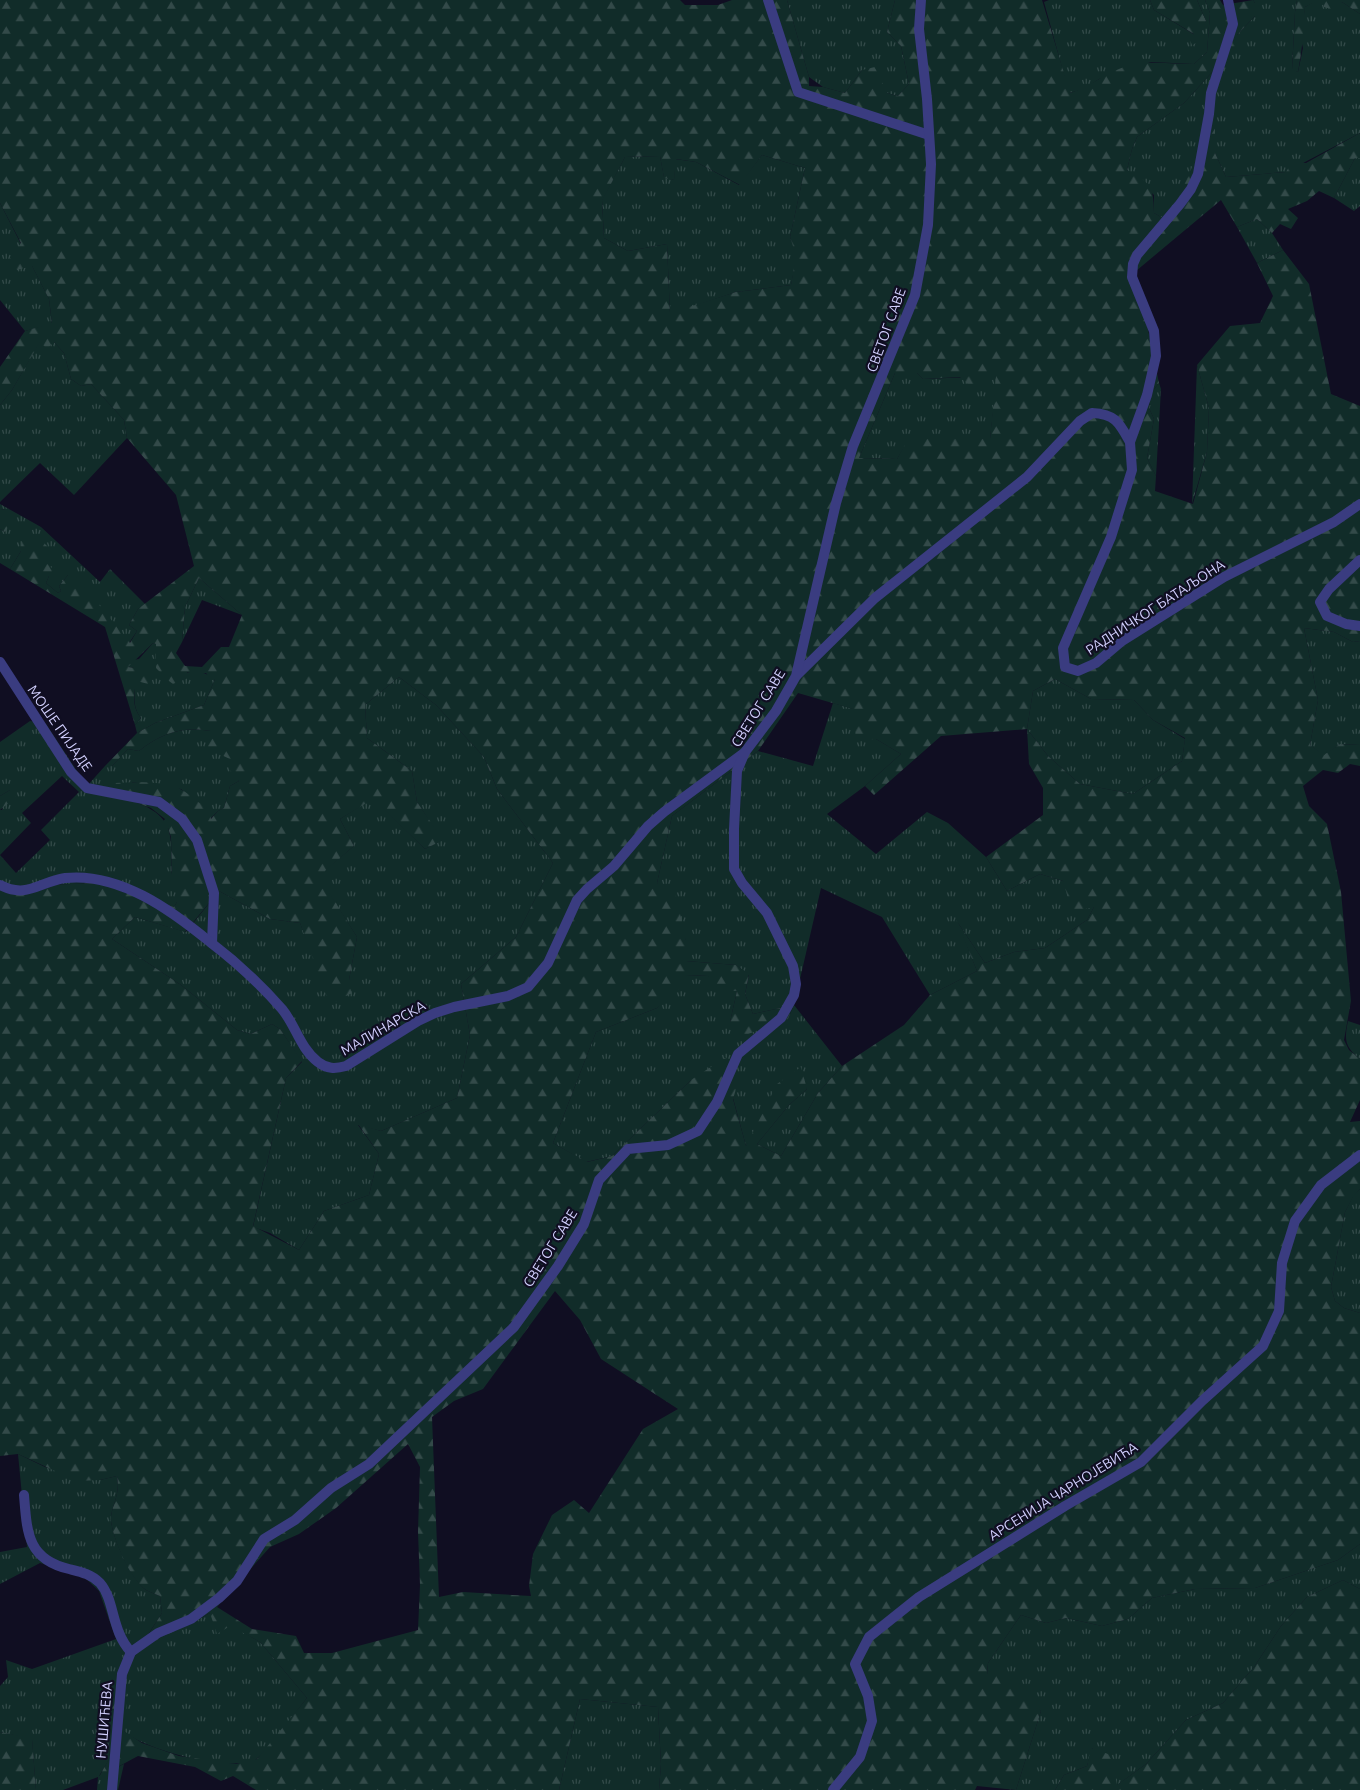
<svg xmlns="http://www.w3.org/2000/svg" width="1360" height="1790" viewBox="0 0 1360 1790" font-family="Ubuntu,sans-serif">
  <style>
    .grass { fill: url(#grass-tufts); fill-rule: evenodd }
    .forest { fill: url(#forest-firs); fill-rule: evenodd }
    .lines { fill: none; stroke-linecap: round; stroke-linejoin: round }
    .minor { stroke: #3a3c80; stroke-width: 10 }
    .labels { text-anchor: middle; stroke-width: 4.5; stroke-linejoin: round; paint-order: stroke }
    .street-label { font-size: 14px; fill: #d2d0fe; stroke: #100e22 }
  </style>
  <defs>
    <pattern id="grass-tufts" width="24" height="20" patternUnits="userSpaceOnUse" patternTransform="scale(1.25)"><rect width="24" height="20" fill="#112c29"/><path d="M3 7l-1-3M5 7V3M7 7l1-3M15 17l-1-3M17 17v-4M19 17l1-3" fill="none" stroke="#334a49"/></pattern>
    <pattern id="forest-firs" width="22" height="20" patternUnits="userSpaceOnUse" patternTransform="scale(1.25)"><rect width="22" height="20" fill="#112c29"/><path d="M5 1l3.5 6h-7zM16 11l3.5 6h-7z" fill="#334a49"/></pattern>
  </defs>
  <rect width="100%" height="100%" fill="#100e22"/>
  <!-- grass -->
  <g class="grass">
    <path d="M787 0H895L887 32 901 46 909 84 898 96 887 93 862 70 845 93 823 87 809 77Z"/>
    <path d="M1049 0H1150L1154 10 1195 35 1192 45 1206 21 1197 0H1205L1210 13 1207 52 1194 64 1151 62 1099 79 1084 89 1069 93 1044 2Z"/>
    <path d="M1253 0H1297L1295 12 1292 69 1298 72 1303 48 1301 40 1305 7 1312 3V0H1324V7L1342 2 1360 14V133L1286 172 1226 177 1215 153V129L1168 221 1154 213V195L1127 170 1132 149 1137 137 1184 103 1214 70 1237 35 1255 16V3Z"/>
    <path d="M762 155 805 168 790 237 797 255 791 285 736 292 670 314 667 244 628 251 604 238 602 200 625 157 660 156 664 177 674 180 675 159 696 162 739 185Z"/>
    <path d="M1355 158H1360V206L1354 211 1334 198Z"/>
    <path d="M0 203 49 299 52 324 25 331 0 300Z"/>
    <path d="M1257 219 1272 233 1283 250 1257 263 1237 227Z"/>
    <path d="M40 341 54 342 64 353 71 379 81 386 91 384 124 420 127 438 74 495 40 463 0 502V405L12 390Z"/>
    <path d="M1197 365 1209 408 1207 452 1192 504Z"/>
    <path d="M895 373H917L923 379 997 376 990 439H909L897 459 859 458Z"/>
    <path d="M1159 383 1161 389 1156 476 1147 458 1154 419 1149 408 1151 393Z"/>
    <path d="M0 504 41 527 100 582 110 569 145 604 138 609 129 625 137 631 129 643 74 575H68L59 586 61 591 58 593 46 583 52 569 43 561 21 551 10 569 0 563V529L5 532 6 509 0 510Z"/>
    <path d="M199 578 242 615 202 600 182 642 185 607Z"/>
    <path d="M1304 628 1334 632 1353 642 1360 641V745L1340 744 1324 756 1310 745 1318 700Z"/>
    <path d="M153 643 156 644 162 674 165 678C183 673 199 667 215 679L204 705 155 723 137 733 135 725 141 718C129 703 138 686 134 668L128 667 133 660 139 659Z"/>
    <path d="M399 677 436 705 484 757 497 789 553 863 516 937 461 984 470 1035 457 1098 381 1131 358 1125 379 1154 369 1195 324 1211 299 1250 270 1233 253 1227 286 1078 302 1062 280 1029 272 1024 251 1034 237 1030 181 985 112 939 135 917 186 932 219 891 270 919 300 923 314 958 349 980 357 937 318 876 354 846 340 819 373 798 425 849 442 840 417 802 412 771 367 738 365 705Z"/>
    <path d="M1055 679 1091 699 1134 700 1153 720 1185 739 1182 761 1133 794 1080 784 1048 756 1027 729 1033 691Z"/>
    <path d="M833 703 854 709 876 739 901 754 865 786 827 814 876 854 927 812 948 823 986 857 1007 891 1040 874 1063 881 1094 907 1087 920 1045 948 1014 952 985 963 958 923 977 971 930 995 882 917 821 888 794 1005 842 1066 818 1093 781 1156 757 1144 789 1105 807 1089 797 1071 746 1146 733 1098 737 1081 691 1080 612 1156 586 1162 553 1143 596 1032 657 1008 686 975 708 976 737 991 730 1022 788 1019 794 1005 753 1014 745 994 749 975 736 965 686 961V940L657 883 672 816 758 751 813 766Z"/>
    <path d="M30 721 46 724 87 786 105 766H112L128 749 139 751C161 733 183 726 211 731L230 759 239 781 230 786 224 808 218 811 210 819 207 808 198 803 181 789 132 782 135 802C176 817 171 836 172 875H177V902L174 907 100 883 16 886 0 884V810H2L10 790 0 796V742ZM62 776 79 792 41 830 50 840 16 873 0 855 31 823 22 813Z"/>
    <path d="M1348 1021 1360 1025V1059C1345 1047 1344 1040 1348 1021Z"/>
    <path d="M1360 1189V1313L1344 1308 1335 1301 1331 1287 1345 1212 1353 1196Z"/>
    <path d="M18 1454 45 1467 100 1480 117 1476C121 1496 110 1507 111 1521 113 1539 131 1579 146 1590 150 1592 155 1594 160 1596L162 1613 138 1650C162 1635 186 1627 210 1613L260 1642 307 1698C299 1708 263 1756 255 1760 230 1772 144 1750 124 1731 118 1725 113 1716 108 1709L110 1758 99 1776 124 1764 118 1790H97L98 1777 63 1790H36L32 1739 0 1732V1686L8 1677 6 1660 32 1669 116 1639 99 1591 82 1575 40 1563 0 1584V1552L27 1547Z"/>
    <path d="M1360 1544V1589L1343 1580 1307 1597 1281 1626 1254 1667 1223 1703 1186 1720 1146 1764 1116 1786 1092 1748 1087 1766 1064 1775 1055 1790H1016L1041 1711 987 1675 988 1663 1021 1615 1046 1623 1066 1618 1102 1626 1128 1619 1152 1598 1195 1589 1255 1588 1338 1560Z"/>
    <path d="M580 1699 658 1707 661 1764 659 1790H559Z"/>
  </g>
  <!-- forest -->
  <g class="forest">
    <path d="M0 0H680L685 5H718L732 0H787L809 77V86L823 87 845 93 862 70 875 67 887 93 898 96 909 84 901 46 887 32 895 0H1042L1070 93C1088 88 1101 76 1119 69 1142 59 1169 64 1194 64L1207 52 1210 13 1205 0H1220L1223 5 1253 0 1255 3V16L1237 35 1239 51 1234 52 1227 50 1214 70 1184 103 1137 137 1132 149 1127 170C1150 182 1154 187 1154 213L1168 221 1210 127 1215 129V153L1226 177 1286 172 1292 162 1306 163 1360 133V158H1355L1334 198 1319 191 1307 201 1288 209 1298 218 1291 229 1280 224 1272 233 1257 219 1237 227 1221 200 1136 271 1159 383 1151 393 1149 408 1154 419 1147 458 1156 476 1155 491 1193 504 1207 452 1209 408 1197 365 1230 326 1260 323 1273 296 1257 263 1283 250 1309 284 1331 394 1360 406V641L1353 642 1334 632 1304 628 1318 700 1310 745 1324 755 1340 744 1360 745V766L1350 764 1338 773 1323 770 1303 786 1309 806 1327 824 1341 892 1351 1001 1344 1040 1349 1050 1360 1059V1100L1350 1122 1360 1121V1189L1353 1197 1345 1212 1331 1287 1335 1301 1344 1308 1360 1313V1544L1338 1560 1255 1588 1195 1589 1152 1598 1128 1619 1102 1626 1066 1618 1046 1623 1021 1615 988 1663 987 1674 1003 1676 1041 1711 1016 1790 977 1786 975 1790H659L661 1764 658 1707 580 1699 559 1790H256L233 1776 221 1781 195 1767 138 1756 99 1777 110 1757 108 1709 100 1697 110 1687 128 1694 124 1731 142 1743 179 1756 236 1764 257 1759 307 1698 260 1642 230 1626 217 1634 210 1613C186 1627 160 1636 137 1652L162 1613 160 1596C155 1594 150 1592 146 1590 130 1579 113 1539 111 1521 110 1507 121 1496 117 1476L100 1480 77 1481 18 1454 0 1456V884L16 886 100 883 174 907 177 902V875H172L171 837 168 828 164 832 159 827 165 819 151 808 135 802 130 809 122 811 119 802 113 799V790L116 783C133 782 168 781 182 790 191 795 198 803 208 808L211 819 218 811 224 808 230 786 239 781 229 769 230 759 206 748 211 731C183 726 161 733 139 751L128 749 112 766H105L137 733 155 723 204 705 215 679 211 680 206 673 197 675 187 672 186 679 173 684 165 678 161 681 162 674 156 668V644L153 643 128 667 134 668 142 661 148 664 153 671 148 684 137 681C133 694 132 707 141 718L135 725 105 627 10 569 21 551 22 542 40 539 50 549 44 561 52 568 65 563 67 570 55 577 49 576 46 583 58 593 61 591 59 586 68 575 74 574 130 643 137 631 129 625 138 609 194 566 176 495 127 438 124 420 91 384 81 386 71 379 64 353 54 342 47 349 40 342 12 390 0 405V367L25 331 52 323 49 299 32 266 17 270 10 259 21 243 0 203ZM762 155 805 168 790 237 796 255 791 285 736 292 670 313 667 244 628 251 604 238 602 201 625 157 660 156 664 178 674 180 676 159 696 162 740 185ZM895 373H917L923 379 960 377 972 388 996 376 990 439H908L897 459 859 458ZM199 578 242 615 229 647H221L202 667 185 666 176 653 182 642 185 607ZM399 677 436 705 484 757 497 789 553 863 516 937 461 984 470 1035 457 1098 381 1131 358 1124 379 1154 369 1195 324 1211 299 1250 253 1226 286 1078 302 1061 280 1029 272 1024 251 1034 237 1030 181 985 112 939 135 917 185 932 219 891 270 919 300 923 326 995 335 1002 352 993 349 980 357 937 319 876 354 846 340 819 373 799 425 849 443 840 417 802 412 771 367 738 365 705ZM1055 679 1091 699 1134 700 1153 720 1185 738 1182 761 1133 794 1080 784 1048 756 1027 729 1033 691ZM798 693 853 709 856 740 876 739 901 754 865 786 874 795 941 736 1027 729 1029 764 1043 788V815L986 857 1007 891 1040 874 1063 881 1072 912 1094 907 1087 920 1045 948 1014 952 985 963 956 920 977 971 930 995 904 1025 842 1066 818 1093 781 1156 757 1144 789 1105 807 1089 801 1067 777 1084 746 1146 733 1099 738 1082 726 1057 691 1080 612 1156 587 1162 553 1143 596 1032 657 1008 685 984 686 975 708 976 717 991H737L730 1022 743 1036 788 1019 794 1005 753 1014 745 994 749 974 736 965 686 961V940L676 896 657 883 672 816 758 751ZM555 1291 580 1320 601 1359 678 1409 643 1429 589 1513 574 1500 552 1515 533 1554 529 1586 531 1596 463 1592 439 1597 432 1417 454 1401 483 1389ZM408 1444 420 1467 418 1532 420 1585 418 1630 332 1653H304L296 1636 252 1629 217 1607 270 1547 299 1534 336 1508Z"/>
    <path d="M1150 0H1197L1206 21 1198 42 1192 45 1190 40 1194 34 1154 10Z"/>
    <path d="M1297 0H1312L1313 3 1305 7C1304 29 1302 51 1298 72L1292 70 1295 12Z"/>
    <path d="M1324 0H1360V14L1342 2 1335 10 1324 7Z"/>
    <path d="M6 509 12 521 5 532 0 529V510Z"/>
    <path d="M10 790 16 797 0 810V796Z"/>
    <path d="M1343 1580 1360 1589V1790H1055L1064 1775 1087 1766 1091 1748 1111 1755 1117 1785 1146 1764 1186 1720 1223 1703 1254 1667 1281 1626 1307 1597Z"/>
    <path d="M0 1732 32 1738 36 1790H0Z"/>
  </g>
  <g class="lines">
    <!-- minor -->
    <g class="minor">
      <path d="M768 0 798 92 929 135"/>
      <path d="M1228 0 1233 24 1211 93 1209 114 1198 174 1191 189 1180 204 1137 255 1133 264 1132 277 1154 331 1156 356 1147 395 1130 442 1132 470 1111 537 1063 648 1065 667 1078 671 1096 663 1122 641 1224 577 1334 522 1360 504"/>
      <path d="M1360 560 1329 589 1320 602 1327 616 1346 624 1360 626"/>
      <path d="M0 662 71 772 87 788 159 802 182 819 197 840 214 893 212 943"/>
      <path d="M797 675 875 598 1027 477 1080 421 1092 413C1115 414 1119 422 1130 442"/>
      <path d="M0 885C27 899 39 882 65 878 119 872 171 910 210 942 235 961 261 985 282 1009 296 1026 300 1048 318 1062 327 1069 335 1069 346 1066L418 1021 435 1013 454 1007 508 996 528 987 548 963 577 900 587 889 614 866 648 826 664 812 744 753"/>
      <path d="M24 1495C27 1532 27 1559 69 1569 81 1572 91 1574 100 1583 115 1600 111 1631 131 1652L122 1674 112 1790"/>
      <path d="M131 1652 158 1633 191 1619 219 1598 237 1581 264 1539 295 1520 331 1488 369 1464 514 1327 558 1266 584 1224 599 1180 628 1149 668 1145 698 1131 717 1102 738 1054 781 1018 794 995 796 984 793 966 767 913 742 883 734 869V829L737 771 745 752 776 711 796 676 836 503 853 446 915 295 928 225 931 164 927 99 919 29 921 0"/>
      <path d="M833 1790 860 1757 872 1721 868 1696 855 1664 869 1637 919 1597 1065 1506 1141 1462 1202 1401 1263 1346 1279 1311 1282 1263 1295 1221 1321 1185 1360 1155"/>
    </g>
  </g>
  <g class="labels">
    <!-- street labels -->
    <g class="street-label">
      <text transform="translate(886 330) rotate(-70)" y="5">СВЕТОГ САВЕ</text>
      <text transform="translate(1155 607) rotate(-33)" y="5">РАДНИЧКОГ БАТАЉОНА</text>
      <text transform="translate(758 708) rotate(-58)" y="5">СВЕТОГ САВЕ</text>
      <text transform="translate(60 728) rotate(55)" y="5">МОШЕ ПИЈАДЕ</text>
      <text transform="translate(383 1028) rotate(-30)" y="5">МАЛИНАРСКА</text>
      <text transform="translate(550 1248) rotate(-58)" y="5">СВЕТОГ САВЕ</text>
      <text transform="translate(1063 1491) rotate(-32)" y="5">АРСЕНИЈА ЧАРНОЈЕВИЋА</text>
      <text transform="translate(104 1720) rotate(-85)" y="5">НУШИЋЕВА</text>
    </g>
  </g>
</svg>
